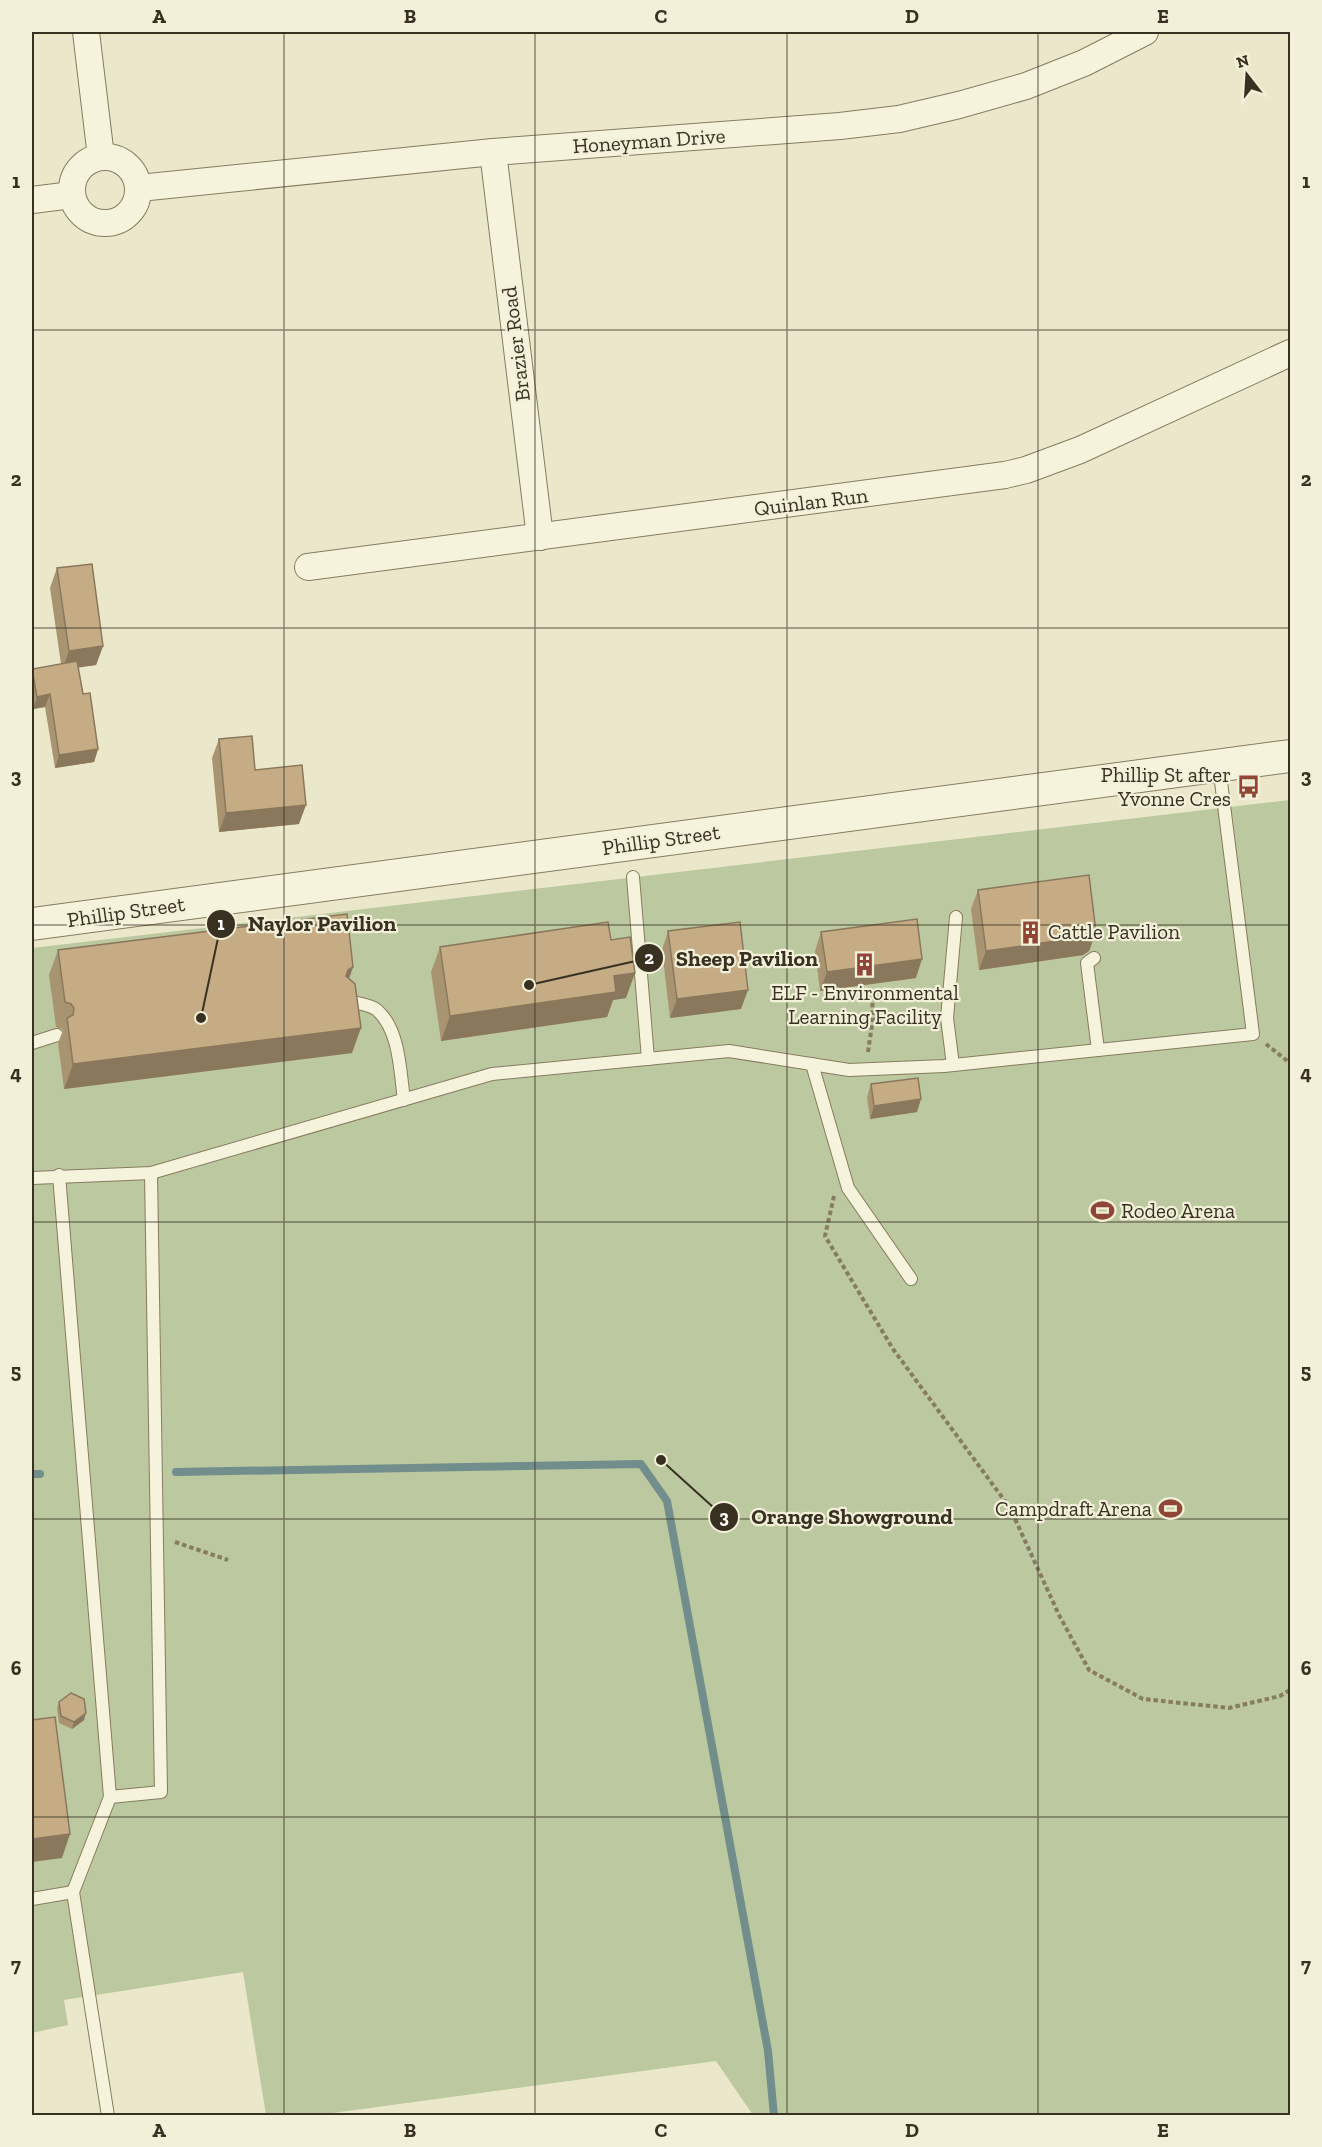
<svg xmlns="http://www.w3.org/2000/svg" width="1322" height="2147" viewBox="0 0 1322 2147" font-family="'Zilla Slab',serif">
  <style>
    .park { fill: #bcc89f }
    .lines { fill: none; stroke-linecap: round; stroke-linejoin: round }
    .stream { stroke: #718e8c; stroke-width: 8 }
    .service-casing { stroke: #867c60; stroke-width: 14 }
    .minor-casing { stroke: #867c60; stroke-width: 28 }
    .tertiary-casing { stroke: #867c60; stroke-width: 34 }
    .path { stroke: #867c60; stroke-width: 4; stroke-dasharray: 4.5 3; stroke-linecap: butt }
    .service { stroke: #f6f3dd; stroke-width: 12 }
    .minor { stroke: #f6f3dd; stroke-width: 26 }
    .tertiary { stroke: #f6f3dd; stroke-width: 32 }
    .wall { fill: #a99472 }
    .shaded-wall { fill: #8a785c }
    .building { fill: #c5ac84; stroke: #8a785c; stroke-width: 1.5 }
    .grid { fill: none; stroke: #383122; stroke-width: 1.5; stroke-opacity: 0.55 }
    .labels { text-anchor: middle; stroke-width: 4.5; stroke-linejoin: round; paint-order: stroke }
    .street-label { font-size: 21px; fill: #383122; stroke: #f3f0d9 }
    .poi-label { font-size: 21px; fill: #383122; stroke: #f3f0d9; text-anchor: end }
    .leader { fill: none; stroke: #383122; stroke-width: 2 }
    .callout-dot { fill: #383122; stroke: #f3f0d9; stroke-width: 2 }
    .mark-label { font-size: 18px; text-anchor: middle; font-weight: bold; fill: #fff }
    .callout-label { font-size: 22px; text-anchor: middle; font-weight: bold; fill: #383122; stroke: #f3f0d9; stroke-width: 4.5; stroke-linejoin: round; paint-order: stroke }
    .neatline { fill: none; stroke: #383122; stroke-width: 2 }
    .grid-label { font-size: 20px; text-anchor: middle; font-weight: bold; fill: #383122 }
  </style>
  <rect width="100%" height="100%" fill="#ebe7ca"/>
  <!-- park -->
  <path class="park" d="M1290 800V2115H753L716 2061 318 2115H266L243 1972 64 2000 68 2025 32 2033V948Z"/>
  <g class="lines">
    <!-- stream -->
    <g class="stream">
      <path d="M176 1472 641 1464 667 1501 768 2051 774 2116"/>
      <path d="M32 1474H40"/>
    </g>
    <defs>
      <g id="service">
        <path d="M633 877 648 1059"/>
        <path d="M1094 958 1087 963 1098 1050"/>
        <path d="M345 1000C354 1003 370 1004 377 1010 400 1030 400 1072 404 1100"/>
        <path d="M32 1043 57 1035"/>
        <path d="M812 1064 848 1188 911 1279"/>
        <path d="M953 1065 947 1018 956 917"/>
        <path d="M59 1175 110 1797 73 1892 108 2116"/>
        <path d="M32 1178 151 1173 492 1074 729 1051 849 1070 944 1066 1253 1034 1219 766"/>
        <path d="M110 1797 161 1792 151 1173"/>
        <path d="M32 1899 73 1892"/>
      </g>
      <g id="minor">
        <path d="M86 32 101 157"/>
        <path d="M493 152 540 537"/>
        <circle cx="105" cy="190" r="33"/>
        <path d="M139 188 493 152 840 126 899 119 959 105 1026 86 1084 63 1145 32"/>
        <path d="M32 200 72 195"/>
        <path d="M308 567 1005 475 1026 470 1080 450 1290 353"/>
      </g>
      <path id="tertiary" d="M32 924 1290 756"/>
    </defs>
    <!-- service casing -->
    <use href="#service" class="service-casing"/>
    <!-- minor casing -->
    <use href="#minor" class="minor-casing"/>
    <!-- tertiary casing -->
    <use href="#tertiary" class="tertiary-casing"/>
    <!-- path -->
    <g class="path">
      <path d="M1266 1044 1290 1063"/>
      <path d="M868 1052 873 1018 872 993"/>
      <path d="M834 1196 825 1236 893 1349 1010 1508 1059 1615 1089 1670 1143 1699 1229 1708 1280 1696 1290 1690"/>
      <path d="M175 1542 228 1560"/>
    </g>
    <!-- service -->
    <use href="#service" class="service"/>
    <!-- minor -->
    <use href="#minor" class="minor"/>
    <!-- tertiary -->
    <use href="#tertiary" class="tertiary"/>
  </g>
  <!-- wall -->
  <g class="wall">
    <path d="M57 568 103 646 96 665 78 667 83 694 98 749 94 762 55 768 45 707 33 709 32 703V669L61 664 50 588Z"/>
    <path d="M219 739 255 770 299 824 219 832 212 758Z"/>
    <path d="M978 890 1096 932 1089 951 1083 955 979 970 971 909Z"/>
    <path d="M668 931 741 1009 670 1018 662 950Z"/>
    <path d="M821 932 916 978 820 991 815 951Z"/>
    <path d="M611 940 626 998 613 1000 607 1017 441 1041 431 972 440 947Z"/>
    <path d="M58 950 353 967 349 979 352 1053 64 1089 58 1043 63 1030 62 1029 56 1027 49 975Z"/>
    <path d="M871 1084 917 1112 870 1119 867 1097Z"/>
    <path d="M59 1702 84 1720 72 1729 59 1723 57 1708Z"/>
  </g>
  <!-- shaded-wall -->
  <g class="shaded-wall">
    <path d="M103 646 96 665 62 670 69 651Z"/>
    <path d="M50 694 45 707 33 709 37 697Z"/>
    <path d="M98 749 94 762 55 768 59 755Z"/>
    <path d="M306 805 299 824 219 832 226 813Z"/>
    <path d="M1096 932 1089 951 1083 955 979 970 986 951Z"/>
    <path d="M922 959 916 978 820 991 827 972Z"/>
    <path d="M353 967 344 992 339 995 348 970Z"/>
    <path d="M635 973 626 998 613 1000 607 1017 441 1041 450 1016 614 976Z"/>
    <path d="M748 990 741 1009 670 1018 677 999Z"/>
    <path d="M361 1028 352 1053 64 1089 73 1064Z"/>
    <path d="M921 1099 917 1112 870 1119 874 1106Z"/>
    <path d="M86 1713 84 1720 72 1729 74 1722Z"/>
    <path d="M70 1834 62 1858 32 1862V1839Z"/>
  </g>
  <!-- building -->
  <g class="building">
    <path d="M92 564 103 646 69 651 57 568Z"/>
    <path d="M77 661 83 694 90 693 98 749 59 755 50 694 37 697 32 669Z"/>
    <path d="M252 736 255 770 302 765 306 805 226 813 219 739Z"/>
    <path d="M1089 875 1096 932 1090 936 986 951 978 890Z"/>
    <path d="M347 914 353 967 348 970 346 976 355 984 361 1028 73 1064 67 1018 73 1015 74 1008 71 1004 65 1002 58 950Z"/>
    <path d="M917 919 922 959 827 972 821 932Z"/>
    <path d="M608 922 611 940 630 937 635 973 614 976 616 992 450 1016 440 947Z"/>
    <path d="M740 922 748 990 677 999 668 931Z"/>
    <path d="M918 1078 921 1099 874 1106 871 1084Z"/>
    <path d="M71 1693 84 1699 86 1713 74 1722 61 1716 59 1702Z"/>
    <path d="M55 1717 70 1834 32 1839V1720Z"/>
  </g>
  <!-- grid -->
  <path class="grid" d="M284 32V2116M535 32V2116M787 32V2116M1038 32V2116M32 330H1290M32 628H1290M32 925H1290M32 1222H1290M32 1519H1290M32 1817H1290"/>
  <!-- icons -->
  <defs>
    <symbol id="bus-bare" viewBox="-9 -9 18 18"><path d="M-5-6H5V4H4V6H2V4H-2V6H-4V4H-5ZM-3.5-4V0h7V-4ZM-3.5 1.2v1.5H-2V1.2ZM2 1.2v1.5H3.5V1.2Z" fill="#8f4636" stroke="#f3f0d9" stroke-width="2.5" paint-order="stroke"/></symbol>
    <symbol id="building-bare" viewBox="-9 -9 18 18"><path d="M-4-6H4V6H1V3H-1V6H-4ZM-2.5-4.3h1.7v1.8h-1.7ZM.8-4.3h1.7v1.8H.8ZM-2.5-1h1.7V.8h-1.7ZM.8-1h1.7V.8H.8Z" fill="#8f4636" stroke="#f3f0d9" stroke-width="2.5" paint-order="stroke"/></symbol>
    <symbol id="stadium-bare" viewBox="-9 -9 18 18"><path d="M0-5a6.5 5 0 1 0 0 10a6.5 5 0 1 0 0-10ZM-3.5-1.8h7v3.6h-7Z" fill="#8f4636" stroke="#f3f0d9" stroke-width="2.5" paint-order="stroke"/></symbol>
  </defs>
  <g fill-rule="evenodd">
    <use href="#bus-bare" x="1232" y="770" width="33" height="33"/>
    <use href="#building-bare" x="1014" y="916" width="33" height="33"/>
    <use href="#building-bare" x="848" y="948" width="33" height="33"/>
    <use href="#stadium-bare" x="1086" y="1194" width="33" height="33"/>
    <use href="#stadium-bare" x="1154" y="1492" width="33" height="33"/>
  </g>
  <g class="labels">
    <!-- street labels -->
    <g class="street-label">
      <text transform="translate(649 141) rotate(-4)" y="7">Honeyman Drive</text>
      <text transform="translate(516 344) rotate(-97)" y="7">Brazier Road</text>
      <text transform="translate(811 502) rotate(-7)" y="7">Quinlan Run</text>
      <text transform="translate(661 840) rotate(-8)" y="7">Phillip Street</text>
      <text transform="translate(126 912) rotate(-8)" y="7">Phillip Street</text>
    </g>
    <!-- poi labels -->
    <g class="poi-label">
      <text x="1231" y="782">Phillip St after<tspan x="1231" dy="24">Yvonne Cres</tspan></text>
      <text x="1048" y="939" text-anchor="start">Cattle Pavilion</text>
      <text x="865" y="1000" text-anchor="middle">ELF - Environmental<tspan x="865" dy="24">Learning Facility</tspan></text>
      <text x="1121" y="1218" text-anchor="start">Rodeo Arena</text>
      <text x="1152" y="1516">Campdraft Arena</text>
    </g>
  </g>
  <!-- callouts -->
  <path class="leader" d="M201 1018L221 924M529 985L649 958M661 1460L724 1517"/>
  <g class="callout-dot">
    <circle cx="201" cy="1018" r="6"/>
    <circle cx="529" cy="985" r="6"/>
    <circle cx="661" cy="1460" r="6"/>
    <circle cx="221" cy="924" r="15"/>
    <circle cx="649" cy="958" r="15"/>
    <circle cx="724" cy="1517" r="15"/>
  </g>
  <g class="mark-label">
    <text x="221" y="930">1</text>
    <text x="649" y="964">2</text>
    <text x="724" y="1523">3</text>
  </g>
  <g class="callout-label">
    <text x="322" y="931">Naylor Pavilion</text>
    <text x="747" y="966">Sheep Pavilion</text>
    <text x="852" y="1524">Orange Showground</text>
  </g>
  <!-- border -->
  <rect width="1322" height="2147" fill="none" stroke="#f3f0d9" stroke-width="66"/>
  <!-- north arrow -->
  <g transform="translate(1247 75) rotate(343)" stroke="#f3f0d9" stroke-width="4.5" paint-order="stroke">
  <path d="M0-4.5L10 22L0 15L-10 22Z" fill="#383122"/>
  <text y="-9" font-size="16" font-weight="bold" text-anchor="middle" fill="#383122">N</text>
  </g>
  <rect x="33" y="33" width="1256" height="2081" class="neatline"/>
  <g class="grid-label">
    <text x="159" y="23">A</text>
    <text x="410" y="23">B</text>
    <text x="661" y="23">C</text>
    <text x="912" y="23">D</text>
    <text x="1163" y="23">E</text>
    <text x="16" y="188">1</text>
    <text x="1306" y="188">1</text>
    <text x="16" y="486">2</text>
    <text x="1306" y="486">2</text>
    <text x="16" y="783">3</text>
    <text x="1306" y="783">3</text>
    <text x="16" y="1080">4</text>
    <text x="1306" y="1080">4</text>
    <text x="16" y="1378">5</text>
    <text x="1306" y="1378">5</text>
    <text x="16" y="1675">6</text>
    <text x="1306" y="1675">6</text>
    <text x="16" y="1972">7</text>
    <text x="1306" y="1972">7</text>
    <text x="159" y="2137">A</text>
    <text x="410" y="2137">B</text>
    <text x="661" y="2137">C</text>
    <text x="912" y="2137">D</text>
    <text x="1163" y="2137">E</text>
  </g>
</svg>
